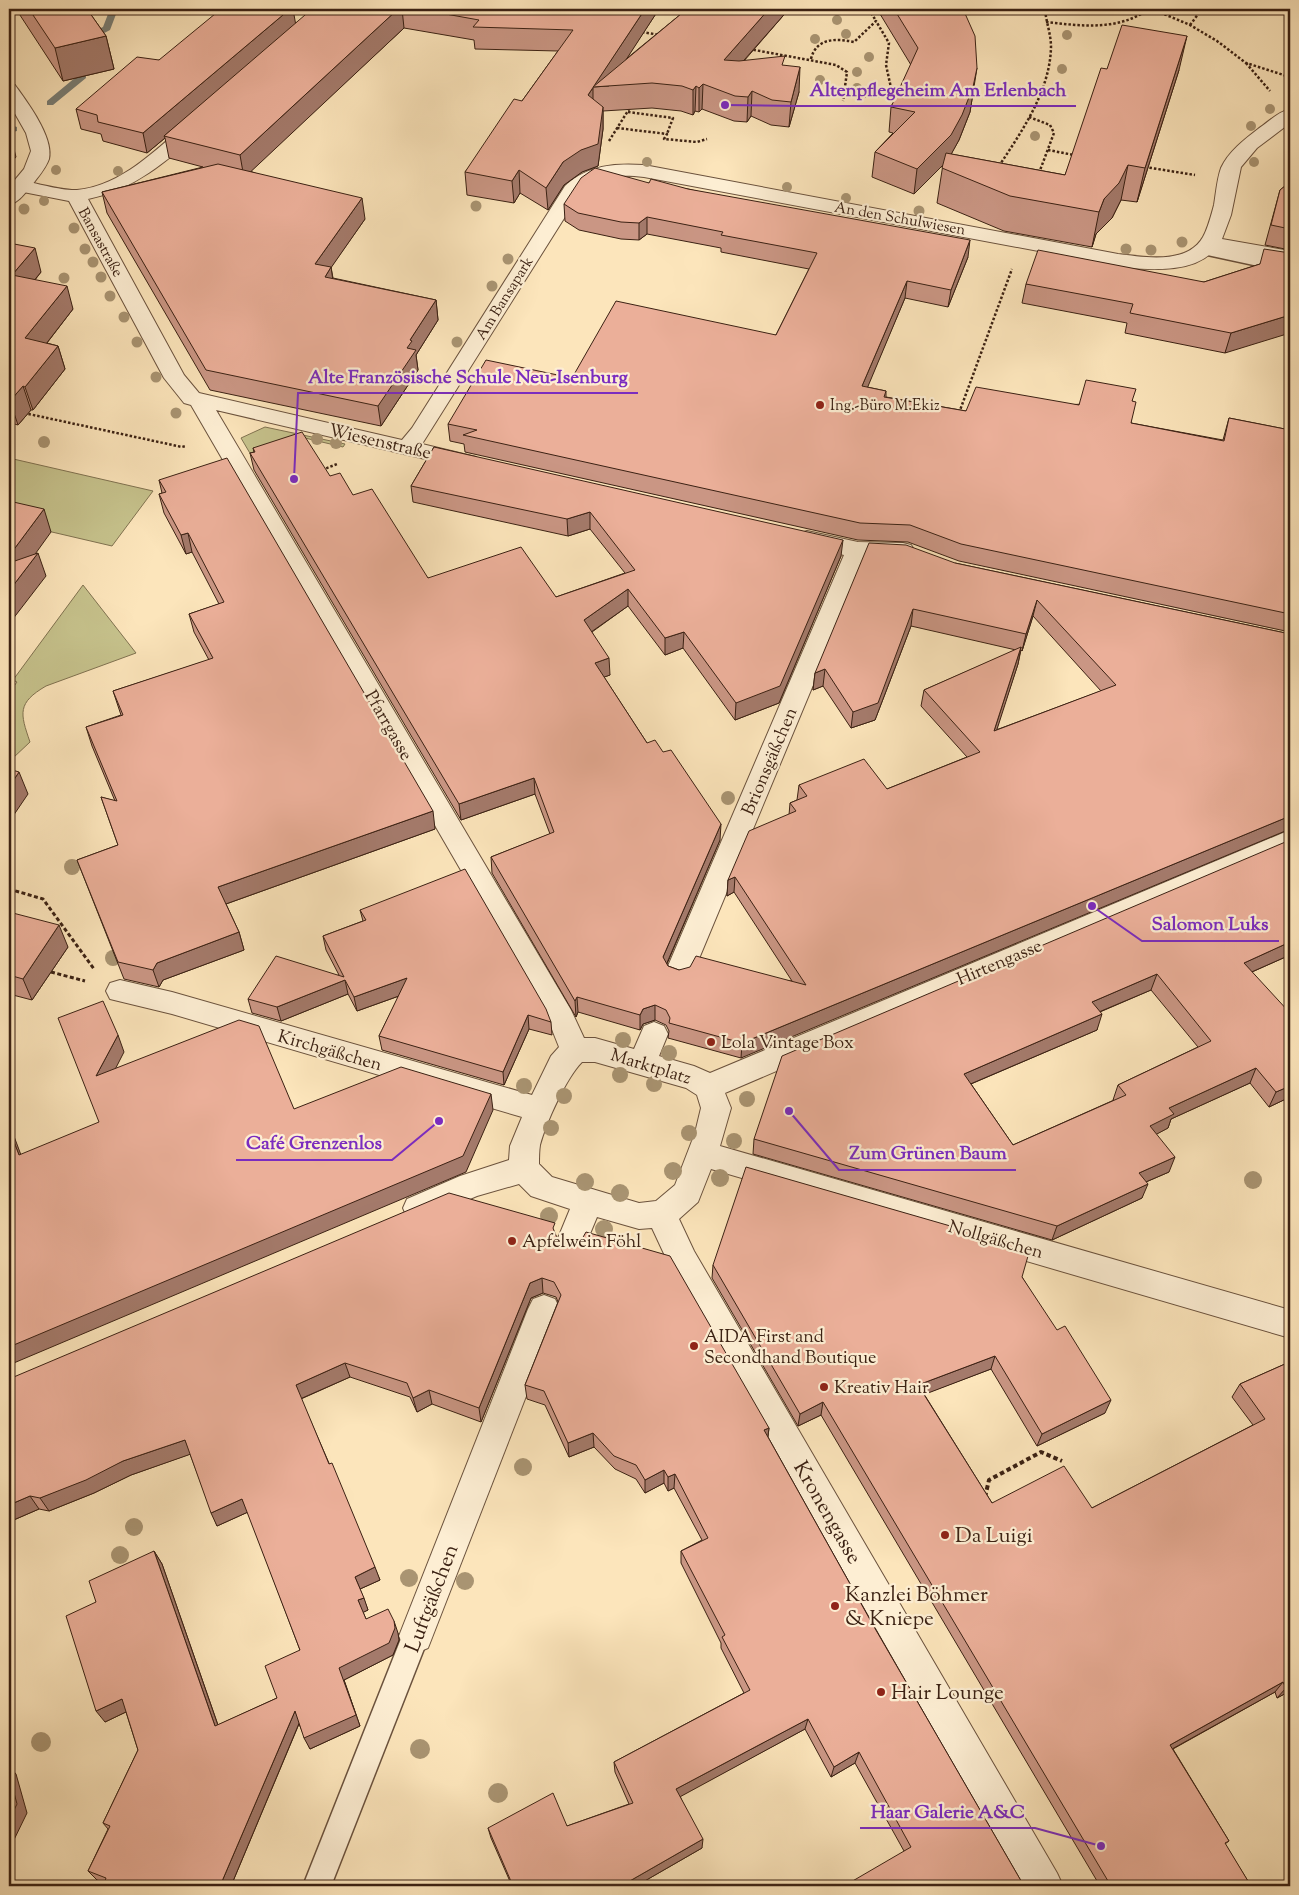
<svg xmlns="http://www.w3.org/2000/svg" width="1299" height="1895" viewBox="0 0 1299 1895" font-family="'Sorts Mill Goudy',serif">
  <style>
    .green { fill: #c6c28c; stroke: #807250 }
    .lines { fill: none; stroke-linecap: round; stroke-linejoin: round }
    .stream { fill: #797f77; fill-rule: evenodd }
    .service-casing { stroke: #6b523d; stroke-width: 3 }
    .minor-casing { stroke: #6b523d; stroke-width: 2 }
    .tertiary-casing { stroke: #6b523d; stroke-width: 2 }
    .path-far2 { stroke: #3b2113; stroke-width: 2.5; stroke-dasharray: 2.5 2; stroke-linecap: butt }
    .path-far1 { stroke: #3b2113; stroke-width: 3; stroke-dasharray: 4 2.5; stroke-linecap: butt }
    .path { stroke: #3b2113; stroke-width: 4; stroke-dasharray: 4.5 3; stroke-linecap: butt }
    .service { fill: #fdeed3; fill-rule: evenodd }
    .minor { fill: #fdeed3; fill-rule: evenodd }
    .tertiary { fill: #fdeed3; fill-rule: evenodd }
    .tree { fill: #a99472 }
    .wall { fill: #ca9684; stroke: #3b2113; fill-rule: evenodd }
    .shaded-wall { fill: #a47a6b; stroke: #3b2113 }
    .building { fill: #ebaf99; stroke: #3b2113; fill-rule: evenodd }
    .poi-dot { fill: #8f2418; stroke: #fdeed3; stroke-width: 2 }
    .labels { text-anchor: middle; stroke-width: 4.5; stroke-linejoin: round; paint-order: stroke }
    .far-street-label { font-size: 15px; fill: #3b2113; stroke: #fdeed3 }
    .far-poi-label { font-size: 15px; fill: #3b2113; stroke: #fdeed3; text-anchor: start }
    .street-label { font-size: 18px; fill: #3b2113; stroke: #fdeed3 }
    .poi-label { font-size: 18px; fill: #3b2113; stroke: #fdeed3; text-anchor: start }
    .near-street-label { font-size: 21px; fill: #3b2113; stroke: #fdeed3 }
    .near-poi-label { font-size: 21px; fill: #3b2113; stroke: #fdeed3; text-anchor: start }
    .leader { fill: none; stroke: #7b2cbf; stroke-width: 2 }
    .callout-dot { fill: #7b2cbf; stroke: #fdeed3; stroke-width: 2 }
    .callout-label { font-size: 19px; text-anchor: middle; font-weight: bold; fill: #7b2cbf; stroke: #fdeed3; stroke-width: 4.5; stroke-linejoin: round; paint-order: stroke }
  </style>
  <rect width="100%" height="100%" fill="#fce5bb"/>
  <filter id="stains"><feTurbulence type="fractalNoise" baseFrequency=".004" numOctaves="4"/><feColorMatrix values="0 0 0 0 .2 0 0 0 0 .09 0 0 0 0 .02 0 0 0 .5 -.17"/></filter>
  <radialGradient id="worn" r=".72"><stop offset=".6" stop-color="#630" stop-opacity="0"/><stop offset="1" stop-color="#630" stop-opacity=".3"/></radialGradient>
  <!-- green -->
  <g class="green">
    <path d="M265 427 345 444 343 447 305 438 251 455 241 438Z"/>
    <path d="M9 458 153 491 112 546 9 522Z"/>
    <path d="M83 585 136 653 46 686C17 703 20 713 30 742L13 758 9 756V693L17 682 13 680Z"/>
  </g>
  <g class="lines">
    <!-- stream -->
    <g class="stream">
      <path d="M110 9H118L110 30 89 41H83V37L103 27Z"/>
      <path d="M80 56 84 59 86 78 53 105H47V101L76 77V59Z"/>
      <path d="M14 126 17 127V131L9 133V127Z"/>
    </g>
    <defs>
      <g id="service">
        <path d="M1203 245 1290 263V273L1198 253 1195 250 1198 247Z"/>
        <path d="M416 1623 426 1626 429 1636 331 1886H303L406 1626Z"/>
      </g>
      <g id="minor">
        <path d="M318 9H337L302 40 296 41 290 40 287 36 290 32Z"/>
        <path d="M1290 109V123L1257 148 1241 167 1231 215 1222 239 1290 251V263L1214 250C1195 272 1156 270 1129 268L644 177C619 174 598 175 580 193L422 444 476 457 479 462 476 467 468 469 216 410 571 1010 584 1038H595L634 1049 644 1026 654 1022 664 1026 668 1034 659 1056 694 1066 710 1073 1290 830V851L725 1093 731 1108 720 1146 1290 1310V1338L711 1169 698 1202 679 1219 694 1251 1057 1873 1063 1886H1023L672 1271 652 1228 639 1229 597 1217 582 1253 571 1257 560 1253 556 1243 570 1209 531 1196 519 1184 477 1196 418 1221 407 1217 403 1208 407 1199 460 1176 509 1160 510 1146 522 1117 172 1014 110 999 106 991 110 983 120 980 172 992 532 1095 551 1056 559 1047 549 1022 191 405 184 403 164 378 69 201 13 190 10 186 13 182 20 180C35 183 63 191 77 190 121 186 157 149 188 122L195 120 202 122 204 126 202 130C167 161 134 190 88 199L184 375 199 393 402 440 412 428 565 186C587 165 615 163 644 165L1118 254C1144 257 1187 265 1203 237 1208 228 1211 216 1214 205 1216 193 1217 179 1221 168 1228 152 1245 139 1258 129 1268 122 1278 112 1290 109ZM582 1062H595L686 1088 697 1095 701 1108 695 1133 675 1185 656 1201 639 1203 552 1177 539 1164C539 1158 539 1151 540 1145 546 1123 566 1078 582 1062Z"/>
        <path d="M807 531 858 542 903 543 911 545 915 551 911 557 903 559 866 558 693 973 689 981 679 984 669 981 665 973 844 555 799 544 795 539 799 534Z"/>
        <path d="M544 1295 555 1299 560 1309 428 1648 416 1653 404 1648 399 1636 528 1309 533 1299Z"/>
      </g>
      <path id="tertiary" d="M9 84 15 85C27 102 54 137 49 159 46 168 38 177 32 185 25 193 19 202 9 205V187L24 169 31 151 26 133 9 103Z"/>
    </defs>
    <!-- service casing -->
    <use href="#service" class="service-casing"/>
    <!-- minor casing -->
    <use href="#minor" class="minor-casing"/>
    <!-- tertiary casing -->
    <use href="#tertiary" class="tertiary-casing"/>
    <!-- path-far2 -->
    <g class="path-far2">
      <path d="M869 9 876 21"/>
      <path d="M1152 9 1190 25 1217 41 1246 63 1290 77"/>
      <path d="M1046 22C1082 26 1118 31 1149 9"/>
      <path d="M1190 25 1202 9"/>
      <path d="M642 32 660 35"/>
      <path d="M749 49 836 65 847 72 843 101"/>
      <path d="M811 59C816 38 836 38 854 42L876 21 889 43 886 65 893 97 844 96"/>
      <path d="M1246 63 1270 91"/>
      <path d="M628 112 673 118 667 134"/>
      <path d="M1029 117 1050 125 1054 133 1039 173"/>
      <path d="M617 128 667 134 664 139 697 142 707 139"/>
      <path d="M609 141 631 106"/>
      <path d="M1048 150 1074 155"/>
      <path d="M999 166C1022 131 1050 91 1051 47 1051 34 1046 22 1045 9"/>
      <path d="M1145 167 1195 175"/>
      <path d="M24 413 182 447 186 446"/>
      <path d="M959 413 1012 269"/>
      <path d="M322 470 337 464"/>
    </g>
    <!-- path-far1 -->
    <g class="path-far1">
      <path d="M9 889 43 899 94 969"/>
      <path d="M51 972 85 981"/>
    </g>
    <!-- path -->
    <path class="path" d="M985 1497 989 1480 1041 1452 1062 1461"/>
    <!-- service -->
    <use href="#service" class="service"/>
    <!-- minor -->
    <use href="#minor" class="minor"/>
    <!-- tertiary -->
    <use href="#tertiary" class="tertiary"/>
  </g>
  <!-- trees -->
  <g class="tree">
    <circle cx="837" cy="20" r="5"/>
    <circle cx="846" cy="34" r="5"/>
    <circle cx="1067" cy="35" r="5"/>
    <circle cx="815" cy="39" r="5"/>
    <circle cx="869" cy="57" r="5"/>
    <circle cx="1062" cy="69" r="5"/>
    <circle cx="857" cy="72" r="5"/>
    <circle cx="820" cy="80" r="5"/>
    <circle cx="857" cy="88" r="5"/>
    <circle cx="1270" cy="109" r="5"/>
    <circle cx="1251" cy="126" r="5"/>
    <circle cx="1035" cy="136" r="5"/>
    <circle cx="647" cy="162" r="5"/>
    <circle cx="1254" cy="162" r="5"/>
    <circle cx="56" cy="170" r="5"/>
    <circle cx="118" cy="171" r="5"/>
    <circle cx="787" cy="187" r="5"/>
    <circle cx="846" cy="198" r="5"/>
    <circle cx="44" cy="201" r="5"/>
    <circle cx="476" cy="206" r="5.5"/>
    <circle cx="24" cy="209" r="5.5"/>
    <circle cx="919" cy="211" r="5.5"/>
    <circle cx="74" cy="228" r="5.5"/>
    <circle cx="1182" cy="242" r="5.5"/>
    <circle cx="85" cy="249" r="5.5"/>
    <circle cx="1126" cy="249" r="5.5"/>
    <circle cx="1151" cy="250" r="5.5"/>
    <circle cx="508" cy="259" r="5.5"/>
    <circle cx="93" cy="262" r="5.5"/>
    <circle cx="101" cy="277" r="5.5"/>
    <circle cx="64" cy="278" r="5.5"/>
    <circle cx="492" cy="286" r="5.5"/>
    <circle cx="110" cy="296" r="5.5"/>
    <circle cx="124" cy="317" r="5.5"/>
    <circle cx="137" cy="342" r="5.5"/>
    <circle cx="457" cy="342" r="5.5"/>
    <circle cx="156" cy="377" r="5.5"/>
    <circle cx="176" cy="413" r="5.5"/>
    <circle cx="317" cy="439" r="6"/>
    <circle cx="44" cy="442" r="6"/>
    <circle cx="336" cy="443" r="6"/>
    <circle cx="728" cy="798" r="7"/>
    <circle cx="72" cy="867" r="8"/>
    <circle cx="113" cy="958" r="8"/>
    <circle cx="623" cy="1040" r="8"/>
    <circle cx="669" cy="1053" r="8"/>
    <circle cx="620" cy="1075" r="8"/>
    <circle cx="654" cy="1084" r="8"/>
    <circle cx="524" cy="1086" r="8"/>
    <circle cx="564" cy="1096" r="8"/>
    <circle cx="747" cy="1099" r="8"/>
    <circle cx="551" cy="1128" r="8"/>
    <circle cx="689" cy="1133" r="8"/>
    <circle cx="734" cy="1141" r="8"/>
    <circle cx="673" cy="1171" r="9"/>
    <circle cx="720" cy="1178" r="9"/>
    <circle cx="1253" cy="1180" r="9"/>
    <circle cx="585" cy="1182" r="9"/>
    <circle cx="620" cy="1193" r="9"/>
    <circle cx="549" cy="1216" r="9"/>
    <circle cx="604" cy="1229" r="9"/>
    <circle cx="523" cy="1467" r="9"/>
    <circle cx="134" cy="1527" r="9"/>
    <circle cx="120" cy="1555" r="9"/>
    <circle cx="409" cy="1578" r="9"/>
    <circle cx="465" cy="1581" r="9"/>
    <circle cx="41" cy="1742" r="10"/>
    <circle cx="420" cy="1749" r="10"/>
    <circle cx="498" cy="1793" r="10"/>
  </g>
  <!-- wall -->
  <g class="wall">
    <path d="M16 9H87L106 36 114 69 63 81Z"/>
    <path d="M331 9H659L626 59 687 9H789L744 61 785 66 799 92 789 127 771 125 751 116 747 122 734 121 702 109 699 112 695 111 693 115 681 111 652 108 603 111V129L598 166 582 172 564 185 548 210 520 193 514 203 467 195 465 172 522 101 558 51 475 49 474 40 404 28 250 171 365 219 331 267 333 278 436 300 438 320 416 355 418 370 381 426 210 390 107 213 102 192 203 167 169 158 165 138 147 153 103 141 101 134 81 129 76 109 159 60 295 23 327 12Z"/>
    <path d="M877 9H963L973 93 970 112 959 140 951 154 1065 175 1107 69 1179 70 1137 202 1121 200 1112 218 1096 234 1092 247 1004 231 937 203 943 164 914 194 872 177 875 152 893 133 889 132 891 107 911 65Z"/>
    <path d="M1290 182V250L1265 245 1280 190Z"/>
    <path d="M649 183 688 189 968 257 948 307 905 298 867 387 886 391V397L966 411 1133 401 1131 423 1223 440 1229 418 1290 430V632L959 561 908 542 858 540 465 452 464 444 450 441 448 424 572 378 776 335 809 269 721 252V248L647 234 639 240 621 239 579 230 565 221 564 204Z"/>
    <path d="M9 243 41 272 35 280 73 309 47 343 58 346 65 369 33 410H31L18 425 11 423 9 426Z"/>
    <path d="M1260 264 1225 353 1125 333 1127 323 1022 303 1026 284 1204 282Z"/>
    <path d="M434 447 841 556 779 703 735 720 683 648 665 655 628 606 592 632 610 675 604 677 647 743 720 840 667 964 668 966 679 970 792 981 734 892 727 896 728 880 789 815 790 803 797 800 799 785 887 789 967 757 921 706 924 690 1016 650 911 626 875 720 851 728 823 686 813 690 815 673 955 563 1290 634 741 1058 668 1038 669 1031 666 1025 655 1020 643 1024 640 1030 578 1012 576 1017 492 873 491 857 550 834 535 794 461 820 254 470 250 453 254 452 253 448 330 476 353 495 428 578 556 597 625 573 590 529 568 536 413 502 411 486ZM1033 616 1101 691 996 730 1018 664 1021 650 1022 651Z"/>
    <path d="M159 480 435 829 226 904 239 932 244 950 163 980 159 987 124 979 77 860 118 845 101 797 115 801 92 746 86 727 121 715 113 691 209 660 194 632 189 614 219 604 192 552 186 554 164 513 159 494 162 493Z"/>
    <path d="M1290 840V955L1252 972 1290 1097 1269 1107 1250 1083 1171 1119 1168 1128 1156 1134 1169 1172 1146 1182 1142 1198 1052 1240 753 1154 754 1139ZM1151 990 1198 1047 1118 1085 1113 1100H1114L1013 1145 971 1084 1097 1030 1100 1012Z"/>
    <path d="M360 910 551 1022 552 1035 529 1029 504 1085 382 1050 379 1036 399 996 357 1011 348 994 281 1021 252 1013 248 999 339 975 326 950 323 936 363 921Z"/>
    <path d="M9 912 68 947 32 1000 9 994Z"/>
    <path d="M555 1234 557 1238 769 1428 768 1437 873 1625 1024 1886 904 1851 855 1763 831 1777 805 1729 680 1796 702 1848 636 1886H512L491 1838 488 1828 567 1826 629 1804 615 1772 614 1762 744 1693 721 1648V1643L681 1563V1551L702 1540 674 1488 668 1491 664 1483 645 1493 636 1479 615 1469 594 1447 569 1457 545 1405 527 1399 525 1385 558 1302 556 1297 543 1293 531 1298 481 1422 432 1404 417 1412 410 1397 350 1377 301 1399 380 1580 360 1589 368 1610 363 1612 366 1619 398 1633 399 1640 393 1655 344 1680 360 1726 310 1749 299 1724 231 1886 104 1883 97 1880 88 1871 108 1829 103 1823 138 1750 126 1712 105 1722 96 1602 154 1551 162 1564 218 1725 277 1698 300 1650 248 1512 217 1526 190 1454 131 1475 94 1493 49 1511 39 1509 9 1522V1379Z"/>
    <path d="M713 1265 1022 1277 1105 1413 1037 1446 991 1369 924 1394 992 1503 1092 1508 1253 1425 1232 1397 1240 1384 1285 1364 1290 1691 1277 1698 1275 1692 1173 1749 1229 1841 1225 1844 1251 1886H1100L821 1415 798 1426 712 1278Z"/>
  </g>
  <!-- shaded-wall -->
  <g class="shaded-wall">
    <path d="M290 9H293L296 26 164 136 165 138 147 153 143 133Z"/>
    <path d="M398 9H402L404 28 244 178 240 155Z"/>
    <path d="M645 9H659L609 86 593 87Z"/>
    <path d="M769 9H789L723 84 724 60Z"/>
    <path d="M106 36 114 69 63 81 55 48Z"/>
    <path d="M1187 36 1179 70 1137 202 1145 168Z"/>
    <path d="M800 67 799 92 789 127 791 102Z"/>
    <path d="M977 68 970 112 959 140 948 160 914 194 917 169Z"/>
    <path d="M703 84 702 109 699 112V88Z"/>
    <path d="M696 86 695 111 693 115V90Z"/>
    <path d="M593 88V110L588 95Z"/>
    <path d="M752 91 751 116 747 122 748 97Z"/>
    <path d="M603 107V129L598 166 582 172 564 185 548 210 546 188 563 162Z"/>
    <path d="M10 134 16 157 9 165V135Z"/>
    <path d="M1128 165 1121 200 1112 218 1096 234 1092 247 1099 212 1104 199Z"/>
    <path d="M519 170 520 193 514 203 512 181Z"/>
    <path d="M362 198 365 219 319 285 315 264Z"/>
    <path d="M647 217V234L639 240V223Z"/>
    <path d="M970 240 968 257 948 307 951 290Z"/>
    <path d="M35 248 41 272 19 299 12 275Z"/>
    <path d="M331 267 334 288 325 277Z"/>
    <path d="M907 281 905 298 861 403 862 386Z"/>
    <path d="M67 286 73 309 32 362 25 338Z"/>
    <path d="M436 300 438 320 416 355 418 370 381 426 378 406 407 348 410 340Z"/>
    <path d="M1290 315V333L1225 353 1231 333Z"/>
    <path d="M58 346 65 369 33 410 25 387Z"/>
    <path d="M23 386 31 410 18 425 10 401Z"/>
    <path d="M9 417 11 423 9 426Z"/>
    <path d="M44 509 51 532 10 589 9 585V556Z"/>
    <path d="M590 512V529L568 536 567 519Z"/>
    <path d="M188 533 192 552 186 554 181 535Z"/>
    <path d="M843 540 841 556 779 703 735 720 736 703Z"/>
    <path d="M38 553 46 576 9 624V591Z"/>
    <path d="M628 589V606L584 637V620Z"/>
    <path d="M1037 600 1033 616 1022 651 1026 634Z"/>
    <path d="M913 609 911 626 875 720 851 728 853 712Z"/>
    <path d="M684 632 683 648 665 655V638Z"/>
    <path d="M1021 647 1018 664 991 748 994 731Z"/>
    <path d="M609 658 610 675 596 680 595 663Z"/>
    <path d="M825 669 823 686 813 690 815 673Z"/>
    <path d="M9 746 13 758 9 764Z"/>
    <path d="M19 772 28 794 9 822V787Z"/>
    <path d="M534 778 535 794 461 820 459 804Z"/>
    <path d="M433 811 435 829 223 905 218 887Z"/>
    <path d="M1290 816V829L741 1058 742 1043Z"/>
    <path d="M721 824 720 840 663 972V957Z"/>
    <path d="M735 877 734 892 727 896 728 880Z"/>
    <path d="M59 925 68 947 32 1000 23 979Z"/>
    <path d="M239 932 244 950 163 980 159 987 153 970 157 963Z"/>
    <path d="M1290 942V955L1238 978 1244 963Z"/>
    <path d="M1157 974 1151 990 1087 1017 1092 1002Z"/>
    <path d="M407 978 410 992 357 1011 354 997Z"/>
    <path d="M345 980 348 994 281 1021 277 1007Z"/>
    <path d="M577 997 578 1012 576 1017 575 1001Z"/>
    <path d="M655 1005V1020L643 1024 640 1030V1015L643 1009Z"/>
    <path d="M1102 1014 1097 1030 961 1088 964 1074Z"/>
    <path d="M528 1015 529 1029 504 1085 503 1072Z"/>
    <path d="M118 1035 124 1052 103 1093 96 1076Z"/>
    <path d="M1256 1068 1250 1083 1171 1119 1168 1128 1144 1141 1150 1126 1169 1108Z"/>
    <path d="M1290 1086V1097L1269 1107 1276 1092Z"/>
    <path d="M491 1094 493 1110 466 1172 9 1365V1347Z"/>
    <path d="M9 1123 27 1171 19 1155 9 1129Z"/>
    <path d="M1175 1157 1169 1172 1134 1187 1139 1173Z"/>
    <path d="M1148 1184 1142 1198 1052 1240 1057 1226Z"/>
    <path d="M542 1278 543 1293 531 1298 481 1422 479 1408 530 1283Z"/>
    <path d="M995 1356 991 1369 915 1398 918 1385Z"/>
    <path d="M345 1363 350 1377 300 1399 296 1385Z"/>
    <path d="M429 1390 432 1404 417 1412 413 1398Z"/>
    <path d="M1111 1400 1105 1413 1037 1446 1042 1434Z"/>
    <path d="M823 1402 821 1415 798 1426 800 1414Z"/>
    <path d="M769 1428 767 1442 764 1430Z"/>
    <path d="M593 1433 594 1447 569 1457 568 1443Z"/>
    <path d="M185 1440 191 1454 131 1475 94 1493 49 1511 40 1498 123 1461Z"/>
    <path d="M664 1470V1483L645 1493V1480Z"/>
    <path d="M675 1474 674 1488 668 1491V1477Z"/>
    <path d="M30 1496 39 1509 9 1522V1505Z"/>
    <path d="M242 1499 248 1512 217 1526 211 1513Z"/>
    <path d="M154 1551 162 1564 222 1737 215 1726Z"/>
    <path d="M375 1567 380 1580 360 1589 355 1577Z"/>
    <path d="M364 1598 368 1610 362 1613 358 1600Z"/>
    <path d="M394 1621 398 1633 399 1640 393 1655 344 1680 360 1726 310 1749 304 1738 339 1668Z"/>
    <path d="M1283 1682 1275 1692 1163 1754 1170 1745Z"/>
    <path d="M1290 1686V1691L1277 1698 1286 1688Z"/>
    <path d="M122 1699 130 1710 105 1722 96 1711Z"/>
    <path d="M295 1711 300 1721 231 1886H220Z"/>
    <path d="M808 1719 805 1729 676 1799V1789Z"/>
    <path d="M859 1752 855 1763 831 1777 834 1767Z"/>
    <path d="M9 1766 16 1774 27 1813 9 1850Z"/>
    <path d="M703 1839 702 1848 636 1886H621Z"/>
  </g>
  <!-- building -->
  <g class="building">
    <path d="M29 9H87L106 36 55 48Z"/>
    <path d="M221 9H290L143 133 98 122 97 115 76 109 137 57 159 60Z"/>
    <path d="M312 9 327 12 331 9H398L240 155 164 136Z"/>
    <path d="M418 9H645L588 95 603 107 598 144 581 150 563 162 546 188 519 170 512 181 465 172 514 99 522 101 573 30 473 27 479 20Z"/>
    <path d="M687 9H769L724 60 739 61 785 56 782 65 800 67 791 102 772 100 752 91 748 97 735 96 703 84 699 88 696 86 693 90 682 86 652 83 593 87Z"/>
    <path d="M894 9H963L975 36 977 68 973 87 962 115 951 135 917 169 875 152 915 112 891 107 918 48Z"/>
    <path d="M1122 25 1187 36 1145 168 1128 165 1119 183 1104 199 1099 212 1010 196 942 168 946 153 1065 175 1101 68 1107 69Z"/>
    <path d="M218 164 362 198 315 264 331 267 325 277 436 300 410 340 412 341 407 348 416 350 378 406 206 370 102 192Z"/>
    <path d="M595 168 649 183 651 179 688 189 970 240 951 290 907 281 862 386 886 391 884 397 966 411 976 387 1079 405 1086 380 1136 389 1132 401 1136 402 1131 423 1224 441 1229 418 1290 430V614L961 544 910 525 860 523 463 435 477 430 448 424 486 360 572 378 616 301 776 335 817 253 721 235 723 232 647 217 639 223 621 222 578 213 564 204 581 178Z"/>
    <path d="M1290 182V229L1271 225 1280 190Z"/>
    <path d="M9 243 35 248 12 275 67 286 25 338 58 346 25 387 23 386 10 401H9Z"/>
    <path d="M1264 249 1290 253V315L1231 333 1130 313 1133 304 1026 284 1038 250 1204 282 1260 264Z"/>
    <path d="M302 432 330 476 340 473 353 495 372 489 428 578 521 547 556 597 635 570 590 512 567 519 411 486 434 447 843 540 780 686 736 703 684 632 665 638 628 589 584 620 609 658 595 663 647 743 655 740 663 752 671 750 721 824 663 957 668 966 679 970 690 967 696 956 806 985 735 877 728 880 749 831 796 811 790 803 807 796 799 785 864 759 887 789 980 752 924 690 1021 647 994 731 1116 685 1037 600 1026 634 913 609 878 703 853 712 825 669 815 673 869 543 906 545 955 563 1290 634V816L742 1043 669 1023 670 1018 666 1010 655 1005 643 1009 640 1015 577 997 575 1001 491 857 554 832 534 778 459 804 250 453 255 452 253 448Z"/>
    <path d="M227 458 433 811 218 887 239 932 157 963 153 970 118 962 77 860 118 845 101 797 117 801 86 727 123 715 113 691 213 658 189 614 224 602 188 533 181 535 159 494 166 492 159 480Z"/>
    <path d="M9 501 44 509 9 556Z"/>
    <path d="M38 553 9 591V563Z"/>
    <path d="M9 769 19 772 9 787Z"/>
    <path d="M1290 840V942L1244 963 1290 1013V1086L1276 1092 1256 1068 1169 1108 1174 1114 1150 1126 1175 1157 1139 1173 1148 1184 1057 1226 754 1139 782 1056ZM1157 974 1211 1041 1118 1085 1126 1095 1013 1145 964 1074 1102 1014 1092 1002Z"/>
    <path d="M465 869 546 1009 551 1022 528 1015 503 1072 379 1036 407 978 354 997 345 980 277 1007 248 999 276 956 344 977 323 936 366 920 360 910Z"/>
    <path d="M9 912 59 925 23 979 9 975Z"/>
    <path d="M103 1001 118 1035 96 1076 239 1020 259 1026 294 1109 401 1067 491 1094 463 1156 9 1347V1129L19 1155 99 1122 58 1018Z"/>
    <path d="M746 1167 1030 1249 1022 1277 1057 1330 1065 1326 1111 1400 1042 1434 995 1356 918 1385 992 1503 1064 1466 1092 1508 1265 1419 1240 1384 1285 1364 1290 1372V1686L1286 1688 1283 1682 1170 1745 1229 1841 1225 1843 1251 1886H1111L823 1402 800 1414 713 1265Z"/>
    <path d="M449 1193 555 1223 553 1228 557 1238 569 1243 582 1239 586 1232 670 1256 769 1428 764 1430 873 1625 1024 1886H844L911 1847 859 1752 834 1767 808 1719 676 1789 703 1839 621 1886H513L488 1828 553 1793 567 1826 633 1803 614 1762 750 1690 722 1637 725 1635 681 1551 708 1538 675 1474 668 1477 664 1470 645 1480 636 1465 614 1456 593 1433 568 1443 544 1391 525 1385 561 1295 554 1282 542 1278 530 1283 479 1408 429 1390 413 1398 407 1383 345 1363 296 1385 329 1464 332 1463 375 1567 355 1577 364 1598 358 1600 366 1619 388 1609 394 1621 395 1628 389 1643 339 1668 356 1715 304 1738 295 1711 220 1886H103L106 1878 88 1871 110 1826 103 1823 138 1750 122 1699 96 1711 66 1616 96 1602 89 1581 154 1551 215 1726 277 1698 265 1666 300 1650 242 1499 211 1513 185 1440 123 1461 86 1480 40 1498 30 1496 9 1505V1379Z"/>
    <path d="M9 1774 17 1804 9 1820Z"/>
  </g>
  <!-- markers -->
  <g class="poi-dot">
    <circle cx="820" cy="405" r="5"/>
    <circle cx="711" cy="1042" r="5"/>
    <circle cx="512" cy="1241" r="5"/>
    <circle cx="694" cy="1346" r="5"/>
    <circle cx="824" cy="1387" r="5"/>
    <circle cx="945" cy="1535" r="5"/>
    <circle cx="835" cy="1606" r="5"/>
    <circle cx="881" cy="1692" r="5"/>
  </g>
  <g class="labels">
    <!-- far-street labels -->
    <g class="far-street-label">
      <text transform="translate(900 218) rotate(10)" y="5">An den Schulwiesen</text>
      <text transform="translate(101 242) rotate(61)" y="5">Bansastraße</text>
      <text transform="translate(504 298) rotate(-58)" y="5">Am Bansapark</text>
    </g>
    <!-- far-poi labels -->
    <g class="far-poi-label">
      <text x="830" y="410">Ing.-Büro M.Ekiz</text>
    </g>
    <!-- street labels -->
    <g class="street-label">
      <text transform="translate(380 441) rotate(13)" y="6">Wiesenstraße</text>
      <text transform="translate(389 725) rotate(60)" y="6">Pfarrgasse</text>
      <text transform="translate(769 761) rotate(-67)" y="6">Brionsgäßchen</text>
      <text transform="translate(999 962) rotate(-23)" y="6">Hirtengasse</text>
      <text transform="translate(330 1050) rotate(16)" y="6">Kirchgäßchen</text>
      <text transform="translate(651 1066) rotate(17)" y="6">Marktplatz</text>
      <text transform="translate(996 1239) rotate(16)" y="6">Nollgäßchen</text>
    </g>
    <!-- poi labels -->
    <g class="poi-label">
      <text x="721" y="1048">Lola Vintage Box</text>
      <text x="522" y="1247">Apfelwein Föhl</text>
      <text x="704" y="1342">AIDA First and<tspan x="704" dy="21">Secondhand Boutique</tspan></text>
      <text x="834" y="1393">Kreativ Hair</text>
    </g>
    <!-- near-street labels -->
    <g class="near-street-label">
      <text transform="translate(828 1512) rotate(60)" y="7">Kronengasse</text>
      <text transform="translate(431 1598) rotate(-69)" y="7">Luftgäßchen</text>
    </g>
    <!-- near-poi labels -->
    <g class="near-poi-label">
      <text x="955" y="1542">Da Luigi</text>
      <text x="845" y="1601">Kanzlei Böhmer<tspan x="845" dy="24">&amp; Kniepe</tspan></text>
      <text x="891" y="1699">Hair Lounge</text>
    </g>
  </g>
  <!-- callouts -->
  <path class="leader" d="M725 105L799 106H1076M294 479L298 393H638M1092 906L1142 941H1279M439 1121L392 1160H236M789 1111L839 1170H1016M1101 1846L1035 1828H860"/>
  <g class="callout-dot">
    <circle cx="725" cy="105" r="5"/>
    <circle cx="294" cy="479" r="5"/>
    <circle cx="1092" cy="906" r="5"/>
    <circle cx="439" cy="1121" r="5"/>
    <circle cx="789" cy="1111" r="5"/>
    <circle cx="1101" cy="1846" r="5"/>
  </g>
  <g class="callout-label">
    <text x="938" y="96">Altenpflegeheim Am Erlenbach</text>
    <text x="468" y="383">Alte Französische Schule Neu-Isenburg</text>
    <text x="1210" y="930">Salomon Luks</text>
    <text x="314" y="1149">Café Grenzenlos</text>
    <text x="928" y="1159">Zum Grünen Baum</text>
    <text x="948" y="1818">Haar Galerie A&amp;C</text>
  </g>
  <!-- margin -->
  <rect width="1299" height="1895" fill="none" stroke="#fce5bb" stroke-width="30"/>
  <rect x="10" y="10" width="1279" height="1875" fill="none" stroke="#3b2113" stroke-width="2.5"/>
  <rect x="15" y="15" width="1269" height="1865" fill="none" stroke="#3b2113"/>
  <rect width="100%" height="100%" filter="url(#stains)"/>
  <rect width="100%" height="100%" fill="url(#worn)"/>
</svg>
